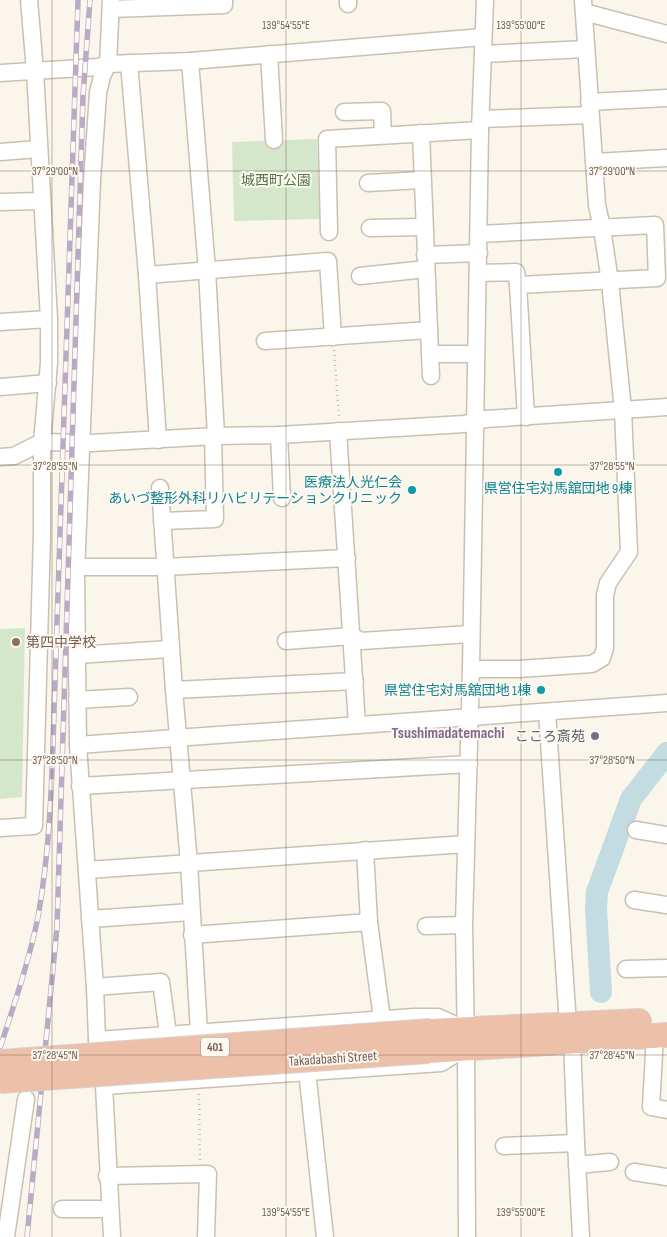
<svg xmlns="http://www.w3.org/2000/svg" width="667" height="1237" viewBox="0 0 667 1237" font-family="'Sofia Sans Condensed','Noto Sans JP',sans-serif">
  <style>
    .green { fill: #d5e7cb }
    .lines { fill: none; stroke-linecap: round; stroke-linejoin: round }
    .river { stroke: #c2dce2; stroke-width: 22 }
    .minor-casing { stroke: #ccbfb2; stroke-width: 19 }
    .highway-casing { stroke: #d8d2ce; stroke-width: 26 }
    .path { stroke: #d2bba9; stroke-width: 2.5; stroke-dasharray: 1 4; stroke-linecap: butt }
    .minor { stroke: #fff; stroke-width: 16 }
    .highway { stroke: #edc0aa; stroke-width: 24 }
    .rail-casing { stroke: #baaac4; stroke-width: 5.5 }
    .rail { stroke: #fdf9f2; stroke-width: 4; stroke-dasharray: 11; stroke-linecap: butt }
    .highway-bridge-casing { stroke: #d8d2ce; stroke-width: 26; stroke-linecap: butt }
    .highway-bridge { stroke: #edc0aa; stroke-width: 24 }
    .ticks { fill: none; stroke: #735f51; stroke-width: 1; stroke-opacity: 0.45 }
    .culture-dot { fill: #0f9aa8; stroke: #fdf9f2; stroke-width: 2 }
    .education-dot { fill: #8d6e63; stroke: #fdf9f2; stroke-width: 2 }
    .worship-dot { fill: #6b7280; stroke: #fdf9f2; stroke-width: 2 }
    .labels { text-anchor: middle; stroke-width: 4; stroke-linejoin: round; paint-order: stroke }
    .shield { fill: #fdf9f2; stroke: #9c8d81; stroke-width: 1 }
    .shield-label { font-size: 12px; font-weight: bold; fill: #735f51 }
    .park-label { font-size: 14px; fill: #54784a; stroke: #fdf9f2 }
    .culture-label { font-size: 14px; fill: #0d838f; stroke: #fdf9f2; text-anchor: end }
    .education-label { font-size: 14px; fill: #785e54; stroke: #fdf9f2; text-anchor: start }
    .worship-label { font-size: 14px; fill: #5b616d; stroke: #fdf9f2; text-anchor: end }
    .street-label { font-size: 14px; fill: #735f51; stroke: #fdf9f2 }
    .quarter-label { font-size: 16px; font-weight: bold; fill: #84698e; stroke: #fdf9f2 }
    .ticks-label { font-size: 12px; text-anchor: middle; fill: #735f51; stroke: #fdf9f2; stroke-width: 4; stroke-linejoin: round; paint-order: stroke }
  </style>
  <rect width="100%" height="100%" fill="#faf6ec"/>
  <!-- green -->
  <g class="green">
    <path d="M317 139 320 219 234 221 232 142Z"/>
    <path d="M25 628 22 797 0 799V629Z"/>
  </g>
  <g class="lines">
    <!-- river -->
    <path class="river" d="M601 992 596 909 597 892 631 799 667 753"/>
    <defs>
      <g id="minor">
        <path d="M348 0V4"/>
        <path d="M111 9 224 5V0"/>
        <path d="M584 12 667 34"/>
        <path d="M269 54 274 140"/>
        <path d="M483 54 586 49"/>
        <path d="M190 61 207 270 216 436"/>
        <path d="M129 63 147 275 158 440"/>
        <path d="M0 73 98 67 108 64 190 61 483 37"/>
        <path d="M589 102 667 98"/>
        <path d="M344 112 382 111 383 135"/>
        <path d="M481 119 590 115"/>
        <path d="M0 152 39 149"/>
        <path d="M594 162 667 158"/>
        <path d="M368 183 422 180"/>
        <path d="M0 202 42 201"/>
        <path d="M370 228 424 227"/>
        <path d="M329 232 327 139 480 130"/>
        <path d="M479 234 655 225 657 278 518 285 526 417"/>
        <path d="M425 255 479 253"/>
        <path d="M478 273 516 272 518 285"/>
        <path d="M147 275 328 261 333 337"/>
        <path d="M360 276 426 269"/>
        <path d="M0 322 49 319"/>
        <path d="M429 330 431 376"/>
        <path d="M265 341 429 330 421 133"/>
        <path d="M430 354H475"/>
        <path d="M0 387 48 383"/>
        <path d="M338 431 357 725"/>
        <path d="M279 435 282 498"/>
        <path d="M0 457 14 456 42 442 91 443 216 436 279 435 464 424 486 419 667 407"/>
        <path d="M160 488 174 690 355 681"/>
        <path d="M162 521 215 519 213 436"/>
        <path d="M76 567H165L347 558"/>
        <path d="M286 641 352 636 361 641 470 634"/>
        <path d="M77 655 170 649"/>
        <path d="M471 669H519L592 664 602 658 605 648V595L608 583 629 552 623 410 610 282 602 228 597 205 583 0"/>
        <path d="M174 690 189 863 199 1032"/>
        <path d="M77 700 129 697"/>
        <path d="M547 712 568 1025"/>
        <path d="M78 745 667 703"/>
        <path d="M80 786 469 764"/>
        <path d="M0 828 34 826 42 533V442L49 363V319L35 71 29 0"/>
        <path d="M636 830 667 835"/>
        <path d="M365 850 369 922 382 1019"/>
        <path d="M87 870 466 844"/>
        <path d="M634 900 667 905"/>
        <path d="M90 919 191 912"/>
        <path d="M426 926 464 925"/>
        <path d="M192 935 369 922"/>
        <path d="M626 969 667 968"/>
        <path d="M95 987 161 982 168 1034"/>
        <path d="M655 1035 651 1107 667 1110"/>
        <path d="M97 1040 414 1017H438L462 1028"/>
        <path d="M572 1041 576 1143 581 1237"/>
        <path d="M307 1071 325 1237"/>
        <path d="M104 1086 97 1039 95 987 78 745 76 573 92 181 98 93 102 76 108 64 111 0"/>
        <path d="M504 1146 576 1143"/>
        <path d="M577 1165 610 1162"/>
        <path d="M634 1172 667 1177"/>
        <path d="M107 1176 208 1174 206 1237"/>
        <path d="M62 1209H110"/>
        <path d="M6 1237 26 1099"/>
        <path d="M112 1237 104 1086 441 1063 462 1050"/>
        <path d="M467 1237 466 1048 464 925 471 669 480 130 485 0"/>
      </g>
      <g id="highway">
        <path d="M431 1031 639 1021"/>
        <path d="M428 1051 667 1035"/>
      </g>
    </defs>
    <!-- minor casing -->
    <use href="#minor" class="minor-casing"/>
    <!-- highway casing -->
    <use href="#highway" class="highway-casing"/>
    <!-- path -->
    <g class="path">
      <path d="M334 350 339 417"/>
      <path d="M199 1094 200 1161"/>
    </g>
    <!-- minor -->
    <use href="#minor" class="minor"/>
    <!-- highway -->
    <use href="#highway" class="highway"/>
    <defs>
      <g id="rail">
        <path d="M0 1048C14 1005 29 961 38 917 50 850 52 780 54 712L78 0"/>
        <path d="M27 1237 57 927 83 96 90 0"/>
      </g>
    </defs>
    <!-- rail casing -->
    <use href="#rail" class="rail-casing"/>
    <!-- rail -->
    <use href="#rail" class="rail"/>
    <defs>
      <g id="highway-bridge">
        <path d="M0 1062 431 1031"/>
        <path d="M0 1081 428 1051"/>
      </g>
    </defs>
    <!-- highway-bridge casing -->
    <use href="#highway-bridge" class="highway-bridge-casing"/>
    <!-- highway-bridge -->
    <use href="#highway-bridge" class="highway-bridge"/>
  </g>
  <!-- ticks -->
  <path class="ticks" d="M52 0V1237M286 0V1237M521 0V1237M0 171H667M0 465H667M0 760H667M0 1055H667"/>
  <!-- markers -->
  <g class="culture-dot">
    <circle cx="558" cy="472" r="5"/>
    <circle cx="412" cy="490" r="5"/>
    <circle cx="541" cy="690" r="5"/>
  </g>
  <circle class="education-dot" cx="16" cy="642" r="5"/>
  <circle class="worship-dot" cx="595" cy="736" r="5"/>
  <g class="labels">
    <!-- shield labels -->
    <rect class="shield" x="201" y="1037.5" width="28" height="19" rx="4"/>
    <g class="shield-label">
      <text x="215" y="1051">401</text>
    </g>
    <!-- park labels -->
    <g class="park-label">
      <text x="276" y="185">城西町公園</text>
    </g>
    <!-- culture labels -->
    <g class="culture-label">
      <text x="402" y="487">医療法人光仁会<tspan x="402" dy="16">あいづ整形外科リハビリテーションクリニック</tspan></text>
      <text x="558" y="493" text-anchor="middle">県営住宅対馬舘団地 9棟</text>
      <text x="531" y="695">県営住宅対馬舘団地 1棟</text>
    </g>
    <!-- education labels -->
    <g class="education-label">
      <text x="26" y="647">第四中学校</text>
    </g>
    <!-- worship labels -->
    <g class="worship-label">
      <text x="585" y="741">こころ斎苑</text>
    </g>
    <!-- street labels -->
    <g class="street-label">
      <text transform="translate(333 1058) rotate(-4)" y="5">Takadabashi Street</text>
    </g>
    <!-- quarter labels -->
    <g class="quarter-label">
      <text x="448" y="738">Tsushimadatemachi</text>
    </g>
  </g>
  <g class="ticks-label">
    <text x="286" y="29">139°54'55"E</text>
    <text x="521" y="29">139°55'00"E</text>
    <text x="55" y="175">37°29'00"N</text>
    <text x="612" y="175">37°29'00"N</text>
    <text x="55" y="470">37°28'55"N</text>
    <text x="612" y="470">37°28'55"N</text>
    <text x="55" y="764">37°28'50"N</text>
    <text x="612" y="764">37°28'50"N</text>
    <text x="55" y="1059">37°28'45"N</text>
    <text x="612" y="1059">37°28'45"N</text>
    <text x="286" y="1216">139°54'55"E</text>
    <text x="521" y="1216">139°55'00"E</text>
  </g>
</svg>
